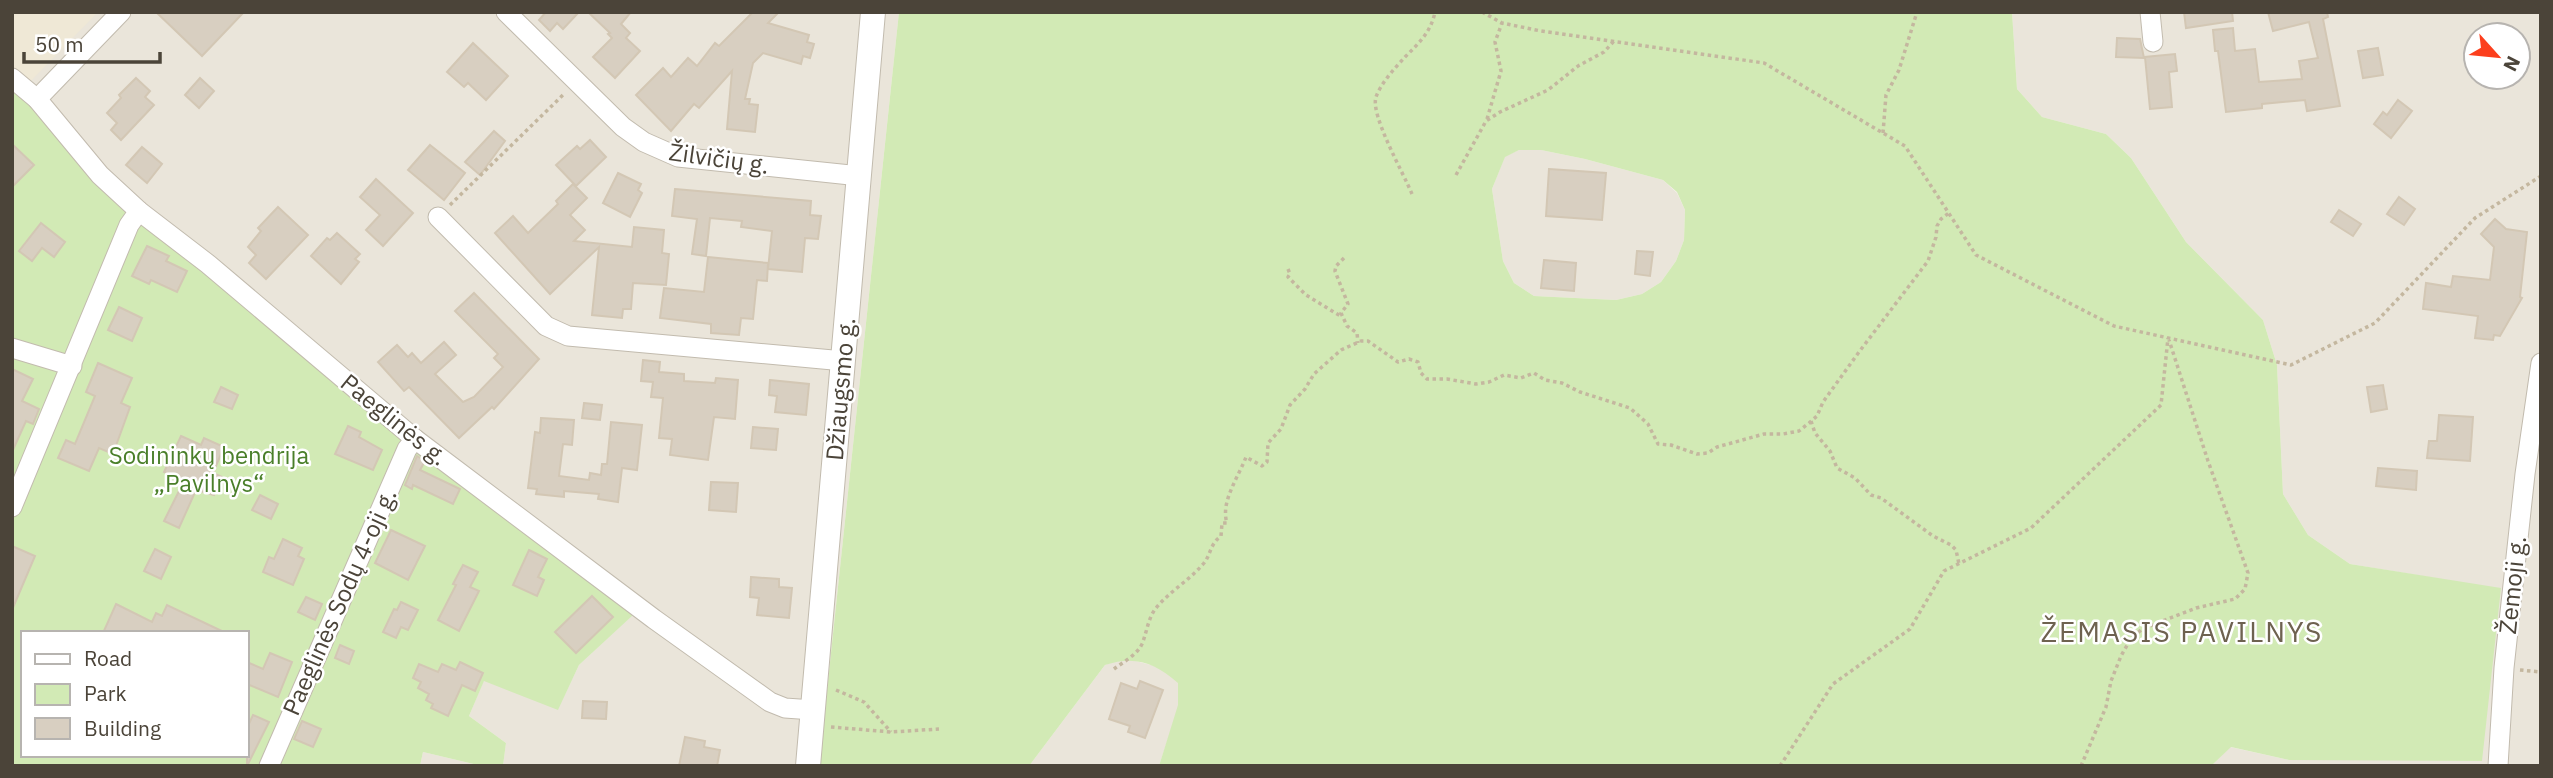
<svg xmlns="http://www.w3.org/2000/svg" width="2553" height="778" viewBox="0 0 2553 778" font-family="'IBM Plex Sans',sans-serif">
  <style>
    .residential { fill: #eae5da; fill-rule: evenodd }
    .education { fill: #efe8d6 }
    .green { fill: #d2eab5; fill-rule: evenodd }
    .building { fill: #d8cfc1; stroke: #d3c7b4; stroke-width: 2 }
    .lines { fill: none; stroke-linecap: round; stroke-linejoin: round }
    .minor-casing { stroke: #c2bbae; stroke-width: 21 }
    .tertiary-casing { stroke: #c2bbae; stroke-width: 26 }
    .path { stroke: #c4b79f; stroke-width: 3.5; stroke-dasharray: 3.5 3.5; stroke-linecap: butt }
    .minor { stroke: #fff; stroke-width: 19 }
    .tertiary { stroke: #fff; stroke-width: 24 }
    .labels { text-anchor: middle; stroke-width: 5; stroke-linejoin: round; paint-order: stroke }
    .street-label { font-size: 24px; fill: #4b4439; stroke: #fff }
    .park-label { font-size: 24px; fill: #4a7f2a; stroke: #fff }
    .quarter-label { font-size: 28px; letter-spacing: 2px; fill: #6e6250; stroke: #fff }
  </style>
  <rect width="100%" height="100%" fill="#f6f3ec"/>
  <!-- residential -->
  <g class="residential">
    <path d="M12 12H899L819 766H503L506 743 469 716 484 680 558 709 579 665 645 603 405 425 142 202 12 86Z"/>
    <path d="M2012 12H2541V766H2211L2230 747 2289 760 2501 589 2350 564 2308 535 2283 494 2277 365 2263 320 2186 242 2131 158 2106 134 2042 117 2017 89ZM2476 35H2518V77H2476Z"/>
    <path d="M1519 150H1541L1585 159 1663 180 1677 193 1685 210 1684 240 1676 261 1661 282 1642 294 1616 300 1534 296 1514 283 1503 261 1492 189 1505 156Z"/>
    <path d="M1124 658 1159 667 1178 682 1179 705 1159 766H1029L1105 665Z"/>
    <path d="M423 752 482 766H420Z"/>
  </g>
  <!-- education -->
  <path class="education" d="M12 12H98L30 82 12 66Z"/>
  <!-- green -->
  <g class="green">
    <path d="M899 12H2012L2017 89 2042 117 2106 134 2131 158 2186 242 2263 320 2277 365 2283 494 2308 535 2350 564 2501 588 2482 761 2289 760 2231 747 2211 766H1159L1178 705V683C1155 663 1135 655 1105 665L1029 766H819ZM1519 150H1541L1585 159 1663 180 1677 192 1685 210 1684 240 1676 261 1661 282 1642 294 1616 300 1534 296 1514 283 1503 261 1492 189 1505 157Z"/>
    <path d="M12 86 142 202 405 425 646 603 579 665 558 710 484 681 469 716 506 743 503 766H482L423 752 420 766H12ZM23 633H247V755H23Z"/>
  </g>
  <!-- building -->
  <g class="building">
    <path d="M156 12H244L202 56Z"/>
    <path d="M546 12H579L563 29 557 23 550 31 539 20Z"/>
    <path d="M588 12H631L621 24 630 33 626 38 640 51 615 78 593 57 612 38 608 34 610 33Z"/>
    <path d="M753 12H779L768 23 809 35 807 42 814 44 810 58 803 56 801 64 763 53 753 63 745 99H750L749 104 758 105 755 132 727 129 732 71 699 108 694 104 671 131 636 95 663 68 671 77 688 58 697 66 715 43 719 46Z"/>
    <path d="M2184 12H2232L2233 21 2186 28Z"/>
    <path d="M2268 12H2327L2328 17 2323 19 2340 106 2307 111 2305 100 2262 104V108L2226 112 2218 51H2215L2213 30 2233 28 2235 51 2255 49 2259 82 2302 79 2299 61 2318 58 2309 22 2273 31Z"/>
    <path d="M2117 38 2140 39 2144 58 2116 57Z"/>
    <path d="M473 43 508 76 486 100 468 83 464 87 447 72Z"/>
    <path d="M2378 48 2383 75 2363 78 2358 51Z"/>
    <path d="M2175 54 2177 71 2169 72 2172 107 2150 109 2145 57Z"/>
    <path d="M136 78 150 91 145 97 154 105 121 140 111 130 117 123 107 113 121 98 119 95Z"/>
    <path d="M200 78 214 91 199 108 185 95Z"/>
    <path d="M2398 100 2412 111 2391 138 2374 124 2383 112 2387 115Z"/>
    <path d="M494 131 505 141 480 175 465 162Z"/>
    <path d="M590 140 606 157 576 186 556 165 577 146 580 149Z"/>
    <path d="M12 144 34 165 12 187Z"/>
    <path d="M430 145 465 173 444 200 408 170Z"/>
    <path d="M142 147 162 164 147 183 126 165Z"/>
    <path d="M1549 169 1606 173 1602 220 1546 216Z"/>
    <path d="M618 173 641 184 638 190 642 193 630 217 603 203Z"/>
    <path d="M376 179 413 213 383 246 366 230 380 215 360 197Z"/>
    <path d="M573 184 587 198 570 215 585 230 574 241 632 247 634 227 664 230 662 253 669 254 666 285 633 283 631 309H623L622 318 592 315 599 247 550 294 495 233 513 216 528 233 558 204 556 201Z"/>
    <path d="M675 189 811 201 810 215 821 216 818 239 805 238 802 272 768 269 772 231 741 227 742 221 710 218 706 256 692 254 697 219 672 216Z"/>
    <path d="M2399 197 2415 209 2404 225 2387 214Z"/>
    <path d="M278 207 308 235 266 279 249 263 256 255 248 247 261 231 258 228Z"/>
    <path d="M2339 210 2361 224 2353 236 2331 222Z"/>
    <path d="M2495 219 2506 229 2527 232 2520 297 2522 298 2500 336 2494 335 2493 340 2475 338 2478 316 2423 309 2426 283 2451 287 2453 276 2490 280 2494 247 2481 234Z"/>
    <path d="M41 223 65 242 54 257 42 248 32 261 19 251Z"/>
    <path d="M337 233 360 254 355 259 359 262 341 284 311 256 327 238 330 240Z"/>
    <path d="M147 246 169 256 166 261 187 271 177 292 151 280 149 284 132 276Z"/>
    <path d="M1637 251 1653 252 1650 276 1635 274Z"/>
    <path d="M708 257 768 263 767 281 757 280 753 319 741 318 739 335 711 333V324L660 318 664 288 704 292Z"/>
    <path d="M1544 260 1576 263 1574 291 1541 288Z"/>
    <path d="M474 293 539 359 494 409 492 407 459 438 409 387 404 391 378 362 397 345 408 357 412 353 421 363 444 342 456 355 435 374 463 402 474 397 503 367 494 358 498 354 455 311Z"/>
    <path d="M119 307 142 318 132 341 108 330Z"/>
    <path d="M643 360 660 362 659 372 684 374V381L715 383 716 378 738 380 735 419 714 417 708 460 670 455 672 439 659 438 663 398 651 397 653 382 641 381Z"/>
    <path d="M98 363 132 378 121 403 130 407 113 454 99 448 89 471 58 458 66 440 75 444 95 396 86 392Z"/>
    <path d="M12 369 33 379 22 401 39 409 33 424 26 421 12 452Z"/>
    <path d="M770 380 809 384 806 415 775 412 777 396 769 395Z"/>
    <path d="M2383 385 2387 409 2371 412 2367 387Z"/>
    <path d="M221 387 238 395 232 409 214 402Z"/>
    <path d="M584 403 602 405 600 420 582 418Z"/>
    <path d="M2439 415 2473 417 2470 461 2427 458 2429 441H2437Z"/>
    <path d="M541 418 574 420 572 445 563 444 559 476 589 480 590 473 601 475 602 464H607L611 422 642 425 637 470 622 468 618 502 598 499 599 494 564 491V497L536 494 537 489 528 488 535 432 540 433Z"/>
    <path d="M348 426 361 432 359 437 382 450 373 470 335 454Z"/>
    <path d="M753 427 778 429 776 450 751 448Z"/>
    <path d="M181 436 201 445 204 438 224 447 213 473 222 477 214 495 196 490 179 528 164 521 183 483 180 482 182 479 164 472Z"/>
    <path d="M417 456 425 461 420 470 460 489 453 504 413 485 412 489 405 485Z"/>
    <path d="M2378 468 2417 471 2416 490 2376 486Z"/>
    <path d="M711 482 738 483 736 512 709 510Z"/>
    <path d="M260 495 278 504 271 519 252 510Z"/>
    <path d="M391 530 425 546 408 580 375 563Z"/>
    <path d="M283 539 302 548 298 556 304 559 293 585 263 572 269 557 274 559Z"/>
    <path d="M12 546 35 556 12 610Z"/>
    <path d="M155 549 171 557 161 579 144 571Z"/>
    <path d="M529 550 547 559 538 577 544 580 537 596 513 585Z"/>
    <path d="M463 565 478 572 470 587 479 591 459 631 438 620 456 585 453 584Z"/>
    <path d="M751 577 779 579V587L792 588 789 618 757 615 759 598 750 597Z"/>
    <path d="M592 596 613 617 576 653 555 632Z"/>
    <path d="M306 597 322 604 315 620 298 612Z"/>
    <path d="M401 602 418 610 408 630 401 627 396 638 383 632 394 609 397 610Z"/>
    <path d="M116 604 152 622 156 613 162 616 167 605 226 633H103Z"/>
    <path d="M340 645 354 651 349 664 335 658Z"/>
    <path d="M270 653 292 662 278 697 247 684V662L263 669Z"/>
    <path d="M460 662 483 673 475 691 462 685 448 716 431 708 433 704 426 700 429 694 418 688 421 682 413 678 419 664 438 672 442 664 456 670Z"/>
    <path d="M1140 681 1163 690 1145 738 1128 732 1130 726 1109 719 1121 683 1137 689Z"/>
    <path d="M583 701 607 702 606 719 582 718Z"/>
    <path d="M253 715 269 722 247 766V728Z"/>
    <path d="M302 721 321 729 313 747 294 739Z"/>
    <path d="M685 737 705 741 704 747 720 750 717 766H679Z"/>
  </g>
  <g class="lines">
    <defs>
      <g id="minor">
        <path d="M506 12 623 127 644 142 678 157 860 176"/>
        <path d="M2150 12 2153 42"/>
        <path d="M12 78 37 99 100 175 139 211 208 264 415 439 654 619 770 702 785 708 813 710"/>
        <path d="M37 99 121 12"/>
        <path d="M438 217 546 326 568 336 844 361"/>
        <path d="M12 348 72 366"/>
        <path d="M12 507 129 225 139 211"/>
        <path d="M269 766 407 449 415 439"/>
        <path d="M2498 766 2504 668 2525 474 2541 363"/>
      </g>
      <path id="tertiary" d="M808 766 873 12"/>
    </defs>
    <!-- minor casing -->
    <use href="#minor" class="minor-casing"/>
    <!-- tertiary casing -->
    <use href="#tertiary" class="tertiary-casing"/>
    <!-- path -->
    <g class="path">
      <path d="M1482 12 1502 23 1541 31 1764 63 1905 146 1976 255 2114 326 2291 365 2375 323 2475 218 2541 176"/>
      <path d="M1487 119 1501 71 1495 42 1502 23"/>
      <path d="M1883 133 1886 95 1899 70 1917 12"/>
      <path d="M1456 175 1486 121 1500 112 1548 90 1578 66 1604 52 1614 41"/>
      <path d="M1412 194C1404 174 1370 115 1376 97 1381 83 1395 68 1405 57 1419 43 1431 32 1435 12"/>
      <path d="M450 205 565 93"/>
      <path d="M1344 258 1336 266 1335 271 1348 304 1341 313 1347 326 1357 333 1358 343"/>
      <path d="M1288 269 1290 274 1288 277 1306 295 1342 317"/>
      <path d="M1811 421 1815 433 1830 451 1837 468 1855 478 1871 495 1881 498 1933 536 1951 545 1956 550 1959 564"/>
      <path d="M1114 669C1123 662 1137 655 1142 644 1147 632 1148 618 1156 608 1170 591 1190 580 1204 563 1211 554 1210 544 1221 536L1222 523H1227C1220 502 1239 476 1246 457L1262 466 1267 462 1268 443 1281 429 1290 405 1305 389 1314 374 1341 350 1361 341H1368L1398 362 1409 359 1418 362 1421 373 1427 379H1447L1476 384 1489 382 1504 375 1521 378 1534 373 1545 380 1562 383 1580 392 1630 408 1648 424 1658 444 1671 445 1697 454 1708 453 1717 447 1764 434H1783L1799 431 1809 423 1817 416 1823 402 1859 352 1928 261 1936 237 1937 226 1941 219 1949 213"/>
      <path d="M2520 670 2541 672"/>
      <path d="M836 690 864 702 891 732"/>
      <path d="M831 727 891 732 939 729"/>
      <path d="M1780 766 1833 684 1910 629 1944 571 2031 528 2161 405 2168 338"/>
      <path d="M2081 766 2106 707 2111 681 2121 656 2130 640 2142 629 2196 608 2235 599 2245 589 2248 573 2208 461 2169 340"/>
    </g>
    <!-- minor -->
    <use href="#minor" class="minor"/>
    <!-- tertiary -->
    <use href="#tertiary" class="tertiary"/>
  </g>
  <g class="labels">
    <!-- street labels -->
    <g class="street-label">
      <text transform="translate(719 159) rotate(8)" y="8">Žilvičių g.</text>
      <text transform="translate(841 389) rotate(-85)" y="8">Džiaugsmo g.</text>
      <text transform="translate(394 420) rotate(39)" y="8">Paeglinės g.</text>
      <text transform="translate(2513 585) rotate(-84)" y="8">Žemoji g.</text>
      <text transform="translate(340 602) rotate(-66)" y="8">Paeglinės Sodų 4-oji g.</text>
    </g>
    <!-- park labels -->
    <g class="park-label">
      <text x="209" y="464">Sodininkų bendrija<tspan x="209" dy="28">„Pavilnys“</tspan></text>
    </g>
    <!-- quarter labels -->
    <g class="quarter-label">
      <text x="2182" y="642">ŽEMASIS PAVILNYS</text>
    </g>
  </g>
  <!-- border -->
  <rect width="2553" height="778" fill="none" stroke="#4b4439" stroke-width="28"/>
  <!-- legend -->
  <rect x="21" y="631" width="228" height="126" fill="#ffffff" stroke="#b7b4b0" stroke-width="2"/>
  <rect x="35" y="654" width="35" height="10" fill="#ffffff" stroke="#b7b4b0" stroke-width="2"/>
  <text x="84" y="666" font-size="21" fill="#4b4439">Road</text>
  <rect x="35" y="684" width="35" height="21" fill="#d2eab5" stroke="#b7b4b0" stroke-width="2"/>
  <text x="84" y="701" font-size="21" fill="#4b4439">Park</text>
  <rect x="35" y="718" width="35" height="21" fill="#d8cfc1" stroke="#b7b4b0" stroke-width="2"/>
  <text x="84" y="736" font-size="21" fill="#4b4439">Building</text>
  <!-- north arrow -->
  <g transform="translate(2497 56) rotate(117)"><circle r="33" fill="#ffffff" stroke="#b7b4b0" stroke-width="2"/>
  <path d="M0-5L12 26L0 18L-12 26Z" fill="#fc3f1d"/>
  <text y="-10" font-size="19" font-weight="bold" text-anchor="middle" fill="#4b4439">N</text>
  </g>
  <!-- scale -->
  <path d="M24 52v10h136v-10" fill="none" stroke="#4b4439" stroke-width="3.5"/>
  <text x="35" y="52" font-size="21" fill="#4b4439" stroke="#ffffff" stroke-width="5" paint-order="stroke">50 m</text>
</svg>
